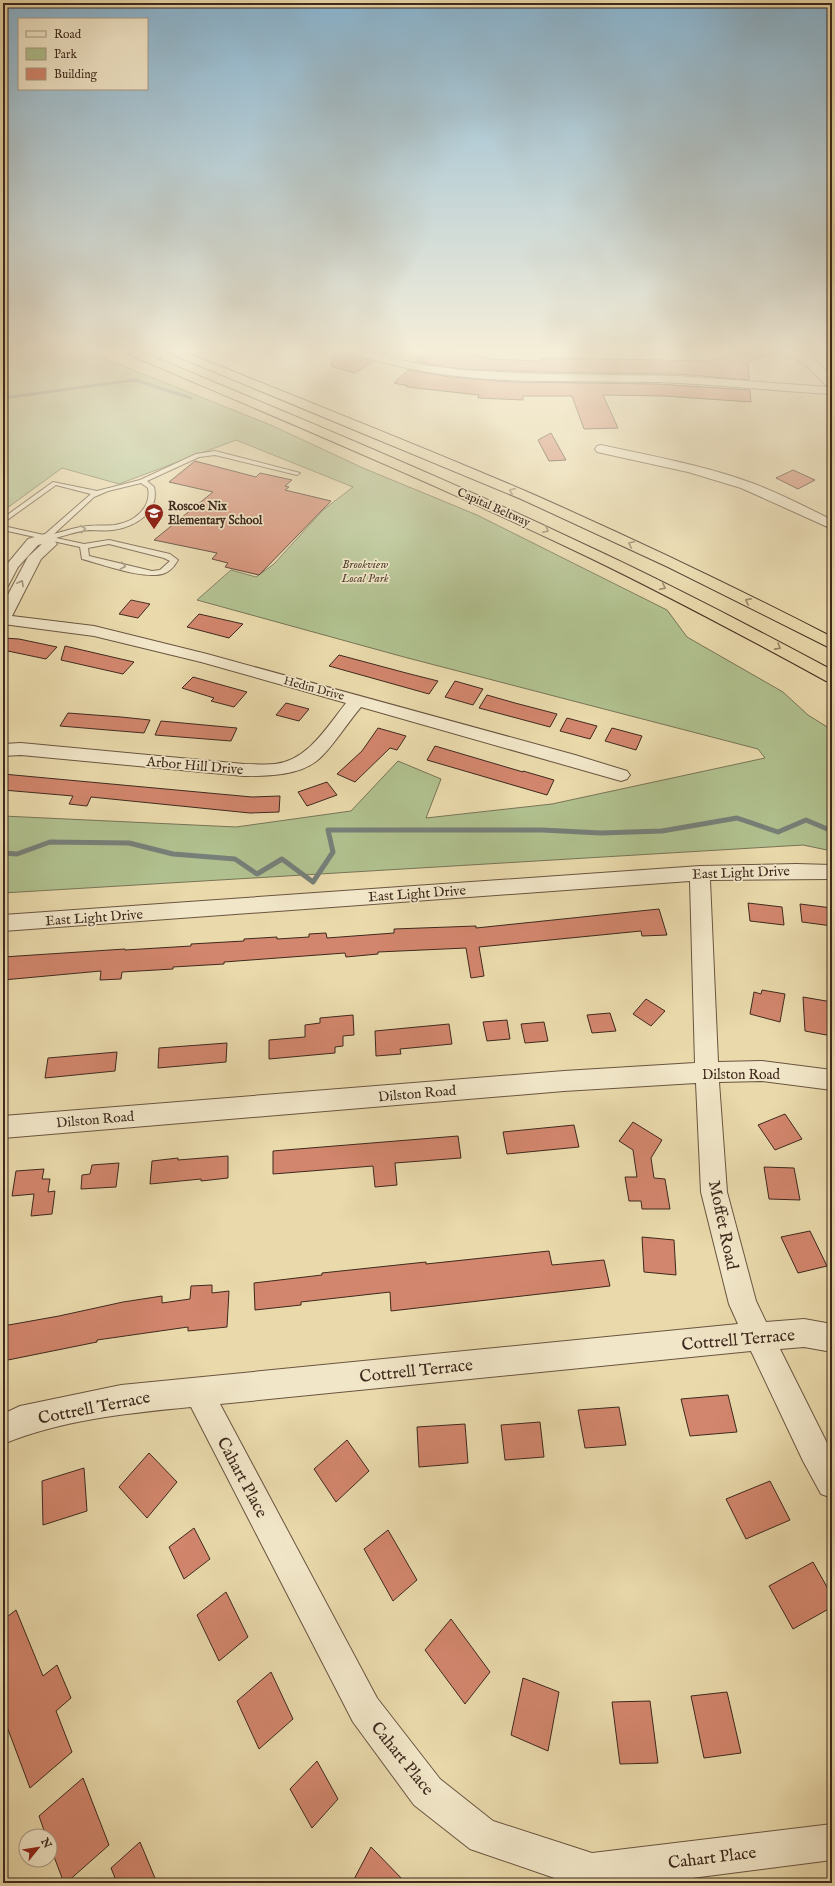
<svg xmlns="http://www.w3.org/2000/svg" width="835" height="1886" viewBox="0 0 835 1886" font-family="'IM FELL English',serif">
  <style>
    .green { fill: #b0c08e; stroke: #787456 }
    .lines { fill: none; stroke-linecap: round; stroke-linejoin: round }
    .stream-far1 { stroke: #777f78; stroke-width: 3 }
    .stream { stroke: #777f78; stroke-width: 5 }
    .building { fill: #d2866d; stroke: #3f291d }
    .service-casing { stroke: #6a5540; stroke-width: 2 }
    .minor-casing { stroke: #6a5540; stroke-width: 2 }
    .motorway-casing { stroke: #3f291d; stroke-width: 2 }
    .service { fill: #f1e6c8; fill-rule: evenodd }
    .minor { fill: #f1e6c8; fill-rule: evenodd }
    .motorway { fill: #e9d9ab; fill-rule: evenodd }
    .oneway { stroke: #948164 }
    .oneway2 { stroke: #988872 }
    .labels { text-anchor: middle; stroke-width: 3.5; stroke-linejoin: round; paint-order: stroke }
    .far-poi-label { font-size: 12px; font-weight: bold; fill: #3f291d; stroke: #f1e6c8; text-anchor: start }
    .far-street-label { font-size: 12px; fill: #3f291d; stroke: #f1e6c8 }
    .far-park-label { font-size: 12px; font-style: italic; fill: #564734; stroke: #f1e6c8 }
    .street-label { font-size: 14px; fill: #3f291d; stroke: #f1e6c8 }
    .near-street-label { font-size: 17px; fill: #3f291d; stroke: #f1e6c8 }
  </style>
  <rect width="100%" height="100%" fill="#e9d9ab"/>
  <filter id="stains"><feTurbulence type="fractalNoise" baseFrequency=".005" numOctaves="4"/><feColorMatrix values="0 0 0 0 .2 0 0 0 0 .09 0 0 0 0 .02 0 0 0 .5 -.17"/></filter>
  <radialGradient id="worn" r=".72"><stop offset=".6" stop-color="#630" stop-opacity="0"/><stop offset="1" stop-color="#630" stop-opacity=".3"/></radialGradient>
  <!-- green -->
  <path class="green" d="M3 349H81L273 426 363 468 477 515 667 610 687 637 783 692 808 715 832 730V851L803 845 3 893V816L236 827 351 811 398 761 441 779 426 818 552 804 765 758 758 749 404 657 197 600 231 570 256 577 274 564 323 510 353 487 236 440 119 484 62 468 3 511Z"/>
  <g class="lines">
    <!-- stream-far1 -->
    <path class="stream-far1" d="M3 398 135 380 191 398"/>
    <!-- stream -->
    <path class="stream" d="M3 853 17 854 50 842 129 843 173 854 235 859 257 874 282 859 313 882 333 852 328 830H542L601 833 662 831 737 818 778 832 806 820 832 831"/>
  </g>
  <!-- building -->
  <g class="building">
    <path d="M334 349H341L343 352 374 361 355 373 337 368 331 366Z"/>
    <path d="M363 349H393L384 355Z"/>
    <path d="M427 349 450 354 452 352 489 357 488 359 540 361V359L560 358 709 361 744 349H778L780 351 748 362 749 380 678 374 539 372 461 369 415 362Z"/>
    <path d="M408 370 451 377 510 382 657 384 750 390 751 402 664 396 603 395 618 428 584 429 572 396H523V400L478 398 479 395 407 387 408 386 394 383Z"/>
    <path d="M551 433 566 460 549 461 538 440Z"/>
    <path d="M195 461 256 477 260 473 292 480 285 486 289 487 285 490 331 501 259 575 225 567 228 563 212 559 217 553 154 540 213 492 169 482Z"/>
    <path d="M793 470 815 480 798 489 776 478Z"/>
    <path d="M131 600 150 604 138 618 119 614Z"/>
    <path d="M199 614 243 624 229 638 187 627Z"/>
    <path d="M3 638 19 639 57 647 46 659 3 650Z"/>
    <path d="M65 646 108 656 134 662 123 674 61 660Z"/>
    <path d="M339 655 410 674 438 681 429 694 329 666Z"/>
    <path d="M193 677 247 692 234 707 211 701 214 698 182 688Z"/>
    <path d="M455 681 483 689 473 705 445 697Z"/>
    <path d="M487 695 515 703 557 714 550 727 479 708Z"/>
    <path d="M286 703 309 709 299 721 276 715Z"/>
    <path d="M68 713 121 717 150 720 144 733 60 726Z"/>
    <path d="M567 718 597 726 590 739 560 731Z"/>
    <path d="M161 721 237 728 231 741 155 735Z"/>
    <path d="M378 728 406 736 397 750 390 748 355 782 337 774 362 751Z"/>
    <path d="M612 728 642 736 636 750 605 741Z"/>
    <path d="M435 746 523 772V771L554 780 547 795 427 760Z"/>
    <path d="M3 774 252 797 280 796 279 812 250 813 91 797 87 806 69 804 73 796 3 790Z"/>
    <path d="M327 782 337 795 307 806 298 792Z"/>
    <path d="M748 903 782 907 784 925 750 921Z"/>
    <path d="M800 904 832 908V926L802 922Z"/>
    <path d="M659 909 667 935 642 936 641 931 479 947 484 976 471 978 466 948 378 952V954L346 957 345 953 224 962V964L173 967V969L122 972 121 979 100 980 101 971 3 980V957L125 949V950L191 946V944L244 941V939L277 937V939L309 937V934L326 933 327 938 394 933V929L476 926V928Z"/>
    <path d="M762 990 785 994 780 1022 750 1014 754 992 761 994Z"/>
    <path d="M803 997 832 1002V1036L805 1031Z"/>
    <path d="M646 999 665 1011 651 1026 633 1014Z"/>
    <path d="M610 1013 616 1031 592 1033 587 1015Z"/>
    <path d="M353 1015 354 1035 343 1036V1046L335 1047V1053L269 1059V1040L305 1037V1025L320 1023V1018Z"/>
    <path d="M507 1020 510 1039 487 1041 483 1022Z"/>
    <path d="M544 1022 548 1041 525 1043 521 1024Z"/>
    <path d="M449 1024 452 1044 400 1049 401 1054 376 1056 375 1031Z"/>
    <path d="M227 1043 226 1062 158 1068 159 1048Z"/>
    <path d="M117 1052 115 1071 45 1078 48 1058Z"/>
    <path d="M785 1114 802 1139 775 1150 758 1125Z"/>
    <path d="M633 1122 662 1140 651 1158 654 1178 665 1179 670 1209H642L641 1201H629L625 1177H637L633 1150 619 1141Z"/>
    <path d="M574 1125 579 1147 507 1154 503 1132Z"/>
    <path d="M458 1136 461 1158 395 1163 397 1185 375 1187 373 1166 273 1174V1151Z"/>
    <path d="M228 1156V1178L201 1181V1179L150 1184 152 1161 178 1158V1160Z"/>
    <path d="M119 1163 116 1187 81 1189 82 1175 90 1174 92 1165Z"/>
    <path d="M764 1167 794 1168 800 1200 769 1199Z"/>
    <path d="M44 1169 42 1179H50L48 1192 55 1191 52 1214 31 1216 34 1194 12 1196 16 1171Z"/>
    <path d="M810 1231 827 1266 798 1273 781 1237Z"/>
    <path d="M642 1237 674 1240 676 1275 644 1272Z"/>
    <path d="M549 1251 552 1265 604 1260 610 1286 391 1311 390 1292 301 1302V1305L255 1310 254 1283 322 1275V1273L426 1262V1264Z"/>
    <path d="M212 1285V1293L229 1291 227 1327 188 1331V1327L97 1340V1342L3 1361V1326L59 1316 123 1302 162 1296V1303L190 1299 191 1286Z"/>
    <path d="M728 1395 737 1432 690 1436 681 1399Z"/>
    <path d="M619 1407 626 1445 585 1448 578 1410Z"/>
    <path d="M540 1422 544 1457 505 1460 501 1425Z"/>
    <path d="M465 1424 468 1463 419 1467 417 1427Z"/>
    <path d="M347 1440 369 1471 336 1502 314 1469Z"/>
    <path d="M149 1453 177 1482 147 1518 119 1487Z"/>
    <path d="M84 1468 87 1511 43 1525 42 1481Z"/>
    <path d="M770 1481 790 1520 746 1539 726 1499Z"/>
    <path d="M194 1528 210 1559 184 1579 169 1547Z"/>
    <path d="M388 1530 417 1580 393 1601 364 1549Z"/>
    <path d="M813 1562 832 1596V1607L793 1629 769 1586Z"/>
    <path d="M226 1592 248 1637 219 1661 197 1615Z"/>
    <path d="M16 1610 43 1676 57 1665 71 1698 56 1711 72 1752 30 1788 3 1716V1620Z"/>
    <path d="M451 1619 490 1672 465 1704 425 1650Z"/>
    <path d="M271 1672 293 1719 259 1749 237 1701Z"/>
    <path d="M523 1678 559 1692 548 1751 511 1735Z"/>
    <path d="M727 1692 741 1753 704 1758 691 1696Z"/>
    <path d="M650 1701 658 1763 620 1764 612 1702Z"/>
    <path d="M317 1761 338 1799 312 1828 290 1789Z"/>
    <path d="M83 1778 109 1845 66 1883H64L50 1846V1836H46L39 1816Z"/>
    <path d="M140 1842 157 1883H117L111 1868Z"/>
    <path d="M371 1847 406 1883H352Z"/>
  </g>
  <g class="lines">
    <defs>
      <path id="service" d="M215 451 300 473 297 475 215 455 199 457 147 481 154 487C160 512 135 527 113 530 105 531 97 530 89 530 78 531 66 535 56 538L84 544 109 540 170 554 178 560C175 565 171 571 165 573 146 581 102 564 82 559L80 547 3 530V526L44 535 91 494 56 485 3 523V518L53 482 97 491 140 480 196 454ZM141 483 148 488C152 508 134 522 115 525 106 526 97 525 88 526 76 527 65 531 54 534L94 497 108 491ZM109 544 164 558 170 561 160 570 152 571 89 556 88 548Z"/>
      <g id="minor">
        <path d="M342 349H358L387 357 423 365 461 370 539 374 678 376 828 387 807 366 779 349C802 348 816 360 831 376L832 394C774 391 716 384 657 382 579 380 500 385 422 371 395 366 369 359 343 351Z"/>
        <path d="M601 445C651 456 703 465 752 483 779 493 806 507 832 520V529L741 488 688 472 597 452 595 449 597 446Z"/>
        <path d="M45 534 50 535 57 544 41 559 12 616 94 626 207 654 575 755 627 771 630 775 627 779 621 781 361 707C348 722 334 745 320 758 301 776 268 776 244 776L21 755 3 756V744L21 743 244 764C254 764 265 765 275 764 308 760 327 727 346 703L201 662 94 636 3 624V604L28 557 42 544 38 545 18 567 8 586 3 587V569L28 539Z"/>
        <path d="M796 864 832 865V879L710 880 718 1062 762 1061 832 1070V1090L762 1081 719 1082 727 1192 756 1301 766 1322 804 1319 832 1324V1352L804 1347 780 1349 832 1453V1498L821 1494 803 1461 751 1351 220 1404 377 1698 440 1779 493 1821 592 1853 832 1824V1860L653 1883H569L470 1849 414 1805 353 1722 191 1407C128 1413 61 1420 3 1444V1414L20 1406 121 1385 738 1324 729 1304 701 1192 696 1083 564 1091 3 1138V1116L564 1071 695 1063 690 881 3 931V915L700 866Z"/>
      </g>
      <g id="motorway">
        <path d="M119 349H134C283 411 432 472 577 541 664 581 748 625 832 670V682L826 681C740 634 654 588 565 546 419 477 270 415 121 351Z"/>
        <path d="M162 349H178C295 397 414 443 530 493 632 538 733 586 832 637V649L668 567 521 499 164 351Z"/>
      </g>
    </defs>
    <!-- service casing -->
    <use href="#service" class="service-casing"/>
    <!-- minor casing -->
    <use href="#minor" class="minor-casing"/>
    <!-- motorway casing -->
    <use href="#motorway" class="motorway-casing"/>
    <!-- service -->
    <use href="#service" class="service"/>
    <!-- minor -->
    <use href="#minor" class="minor"/>
    <!-- motorway -->
    <use href="#motorway" class="motorway"/>
  </g>
  <!-- one-way arrows -->
  <defs><path id="oneway-chevron" d="M-2-3.5L2.5 0L-2 3.5" fill="none" stroke-width="1.6" stroke-linecap="round" stroke-linejoin="round"/></defs>
  <g class="oneway">
    <use href="#oneway-chevron" transform="translate(512 491) rotate(-157)"/>
    <use href="#oneway-chevron" transform="translate(546 530) rotate(25)"/>
    <use href="#oneway-chevron" transform="translate(631 544) rotate(-155)"/>
    <use href="#oneway-chevron" transform="translate(663 587) rotate(26)"/>
    <use href="#oneway-chevron" transform="translate(748 601) rotate(-153)"/>
    <use href="#oneway-chevron" transform="translate(778 647) rotate(29)"/>
  </g>
  <g class="oneway2">
    <use href="#oneway-chevron" transform="translate(83 529) rotate(-8)"/>
    <use href="#oneway-chevron" transform="translate(123 566) rotate(14)"/>
    <use href="#oneway-chevron" transform="translate(21 583) rotate(-62)"/>
  </g>
  <!-- sky -->
  <linearGradient id="sky" x2="0" y2="1"><stop stop-color="#89b6d3"/><stop offset="0.57" stop-color="#f5eed9"/><stop offset="1" stop-color="#f5eed9" stop-opacity="0"/></linearGradient>
  <rect width="835" height="613" fill="url(#sky)"/>
  <!-- icons -->
  <defs>
    <symbol id="school-pin" viewBox="-11 -11 22 30"><path d="M0 17L-7.5 6A9.5 9.5 0 1 1 7.5 6Z" fill="#8f2418" stroke="#f1e6c8"/><path d="M0-5L7-2L0 1L-7-2ZM-4 1L0 2.5L4 1V4Q0 6-4 4Z" fill="#fff"/></symbol>
  </defs>
  <g fill-rule="evenodd">
    <use href="#school-pin" x="143" y="502" width="22" height="30"/>
  </g>
  <g class="labels">
    <!-- far-poi labels -->
    <g class="far-poi-label">
      <text x="168" y="510">Roscoe Nix<tspan x="168" dy="14">Elementary School</tspan></text>
    </g>
    <!-- far-street labels -->
    <g class="far-street-label">
      <text transform="translate(494 507) rotate(24)" y="4">Capital Beltway</text>
      <text transform="translate(314 688) rotate(15)" y="4">Hedin Drive</text>
    </g>
    <!-- far-park labels -->
    <g class="far-park-label">
      <text x="365" y="568">Brookview<tspan x="365" dy="14">Local Park</tspan></text>
    </g>
    <!-- street labels -->
    <g class="street-label">
      <text transform="translate(195 765) rotate(5)" y="5">Arbor Hill Drive</text>
      <text transform="translate(741 872) rotate(-2)" y="5">East Light Drive</text>
      <text transform="translate(417 893) rotate(-4)" y="5">East Light Drive</text>
      <text transform="translate(94 917) rotate(-4)" y="5">East Light Drive</text>
      <text x="741" y="1079">Dilston Road</text>
      <text transform="translate(417 1093) rotate(-5)" y="5">Dilston Road</text>
      <text transform="translate(95 1119) rotate(-5)" y="5">Dilston Road</text>
    </g>
    <!-- near-street labels -->
    <g class="near-street-label">
      <text transform="translate(724 1225) rotate(78)" y="6">Moffet Road</text>
      <text transform="translate(738 1339) rotate(-5)" y="6">Cottrell Terrace</text>
      <text transform="translate(416 1370) rotate(-6)" y="6">Cottrell Terrace</text>
      <text transform="translate(94 1407) rotate(-11)" y="6">Cottrell Terrace</text>
      <text transform="translate(243 1477) rotate(62)" y="6">Cahart Place</text>
      <text transform="translate(403 1758) rotate(51)" y="6">Cahart Place</text>
      <text transform="translate(712 1857) rotate(-7)" y="6">Cahart Place</text>
    </g>
  </g>
  <!-- margin -->
  <rect width="835" height="1886" fill="none" stroke="#e9d9ab" stroke-width="16"/>
  <rect x="4" y="4" width="827" height="1878" fill="none" stroke="#3f291d" stroke-width="2"/>
  <rect x="8" y="8" width="819" height="1870" fill="none" stroke="#3f291d"/>
  <!-- legend -->
  <rect x="18" y="18" width="130" height="72" fill="#f1e6c8" stroke="#aa9a84"/>
  <rect x="26" y="31" width="20" height="6" fill="#f1e6c8" stroke="#aa9a84"/>
  <text x="54" y="38" font-size="12" fill="#3f291d">Road</text>
  <rect x="26" y="48" width="20" height="12" fill="#b0c08e" stroke="#aa9a84"/>
  <text x="54" y="58" font-size="12" fill="#3f291d">Park</text>
  <rect x="26" y="68" width="20" height="12" fill="#d2866d" stroke="#aa9a84"/>
  <text x="54" y="78" font-size="12" fill="#3f291d">Building</text>
  <!-- north arrow -->
  <g transform="translate(38 1848) rotate(60)"><circle r="19" fill="#f1e6c8" stroke="#aa9a84"/>
  <path d="M0-3L7 15L0 10L-7 15Z" fill="#8f2418"/>
  <text y="-6" font-size="11" font-weight="bold" text-anchor="middle" fill="#3f291d">N</text>
  </g>
  <rect width="100%" height="100%" filter="url(#stains)"/>
  <rect width="100%" height="100%" fill="url(#worn)"/>
</svg>
